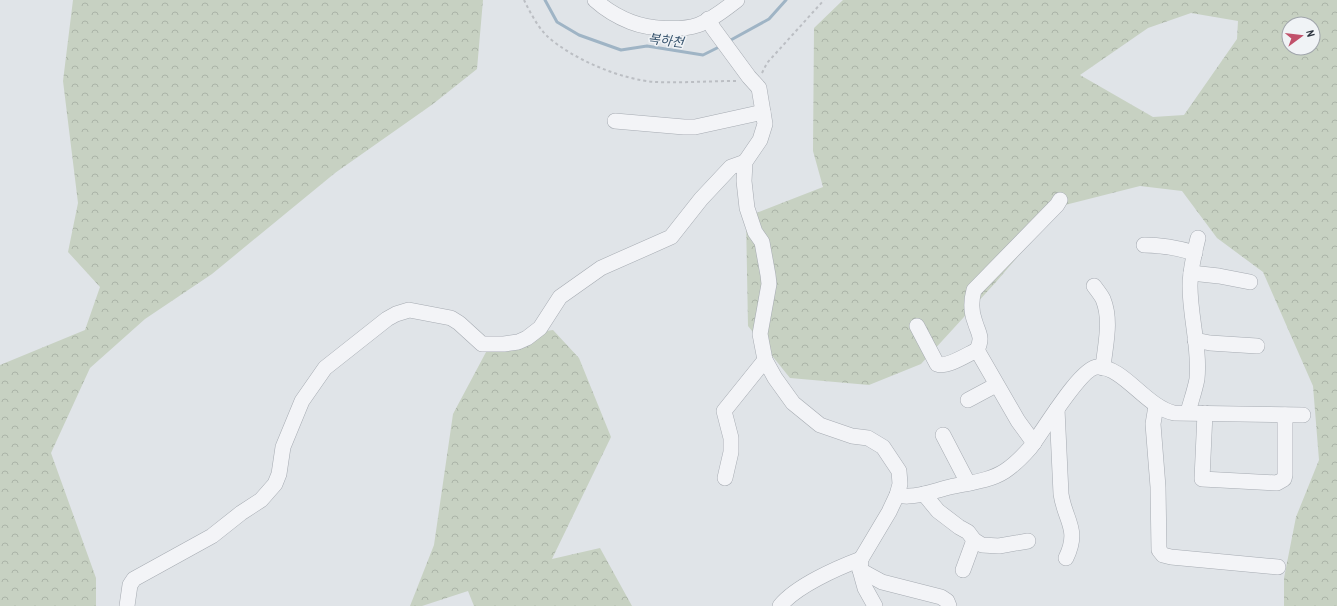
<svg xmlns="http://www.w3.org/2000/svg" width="1337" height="606" viewBox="0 0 1337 606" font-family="'Archivo Narrow','Noto Sans KR',sans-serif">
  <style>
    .forest { fill: url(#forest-crowns); fill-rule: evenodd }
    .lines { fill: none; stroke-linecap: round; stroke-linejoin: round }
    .stream { stroke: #9fb4c5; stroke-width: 3 }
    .minor-casing { stroke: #a6abb2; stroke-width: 16 }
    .path { stroke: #bbbec3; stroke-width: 2; stroke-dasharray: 3 3; stroke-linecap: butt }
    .minor { stroke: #f3f4f7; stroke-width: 15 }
    .labels { text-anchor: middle; stroke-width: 3; stroke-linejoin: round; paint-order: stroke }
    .water-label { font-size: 13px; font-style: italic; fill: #38546e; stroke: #f0f3f6 }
  </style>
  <defs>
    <pattern id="forest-crowns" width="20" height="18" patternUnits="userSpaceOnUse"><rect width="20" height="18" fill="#c7d1c2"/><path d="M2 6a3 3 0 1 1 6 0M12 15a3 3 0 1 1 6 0" fill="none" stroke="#abb4a8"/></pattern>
  </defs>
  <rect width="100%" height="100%" fill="#e0e4e8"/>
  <!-- forest -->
  <g class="forest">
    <path d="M73 0H483L477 69 433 104 335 173 212 274 145 319 90 368 51 453 96 578V606H0V365L85 330 100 287 68 252 78 203 63 81Z"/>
    <path d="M843 0H1337V606H1284V578L1296 517 1319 460 1313 386 1263 272 1217 238 1182 191 1140 186 1061 206 996 282 921 364 869 385 790 378 748 326 746 217 823 187 813 151 814 28ZM1191 13 1238 21 1237 39 1184 115 1153 117 1080 75 1148 28ZM1289 24H1313V48H1289Z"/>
    <path d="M553 330 579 358 611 437 552 559 600 548 632 606H474L468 591 422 606H410L434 545 453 414 493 339Z"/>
  </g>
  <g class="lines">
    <!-- stream -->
    <g class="stream">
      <path d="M545 0 557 22 579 35 621 50 647 46 703 55 721 46"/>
      <path d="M729 41 769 19 786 0"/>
    </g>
    <defs>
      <g id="minor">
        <path d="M595 0C605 9 618 17 631 22 649 29 680 31 698 25 712 20 725 9 737 0"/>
        <path d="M708 19 713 28 749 77 759 88 765 124 760 140 745 162 744 181 747 208 755 232 762 242 768 275 769 284 760 334 765 360 775 378 793 403 820 425 852 436 868 438 883 447 899 471 900 484 897 495 889 512 861 559 860 570 865 588 875 606"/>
        <path d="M615 121 684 127H695L763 112"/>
        <path d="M1144 245C1162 245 1178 248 1195 253"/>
        <path d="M1191 273 1219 276 1250 282"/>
        <path d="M1094 286C1097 290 1101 295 1103 299 1112 321 1105 345 1103 368"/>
        <path d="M917 326 937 364C947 368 968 354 977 350 983 337 979 335 975 322 971 312 971 301 974 290L1057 205 1060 200"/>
        <path d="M1195 340 1210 343 1257 346"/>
        <path d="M977 350 1018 421 1034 443"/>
        <path d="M968 400 996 385"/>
        <path d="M1156 406 1153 424 1158 487 1159 550 1163 555 1171 557 1278 567"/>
        <path d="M1057 409 1061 494C1065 521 1080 529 1066 558"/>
        <path d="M1188 412C1191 401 1195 390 1197 379 1200 348 1190 317 1190 286 1190 270 1194 254 1198 238"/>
        <path d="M1205 413 1202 479 1277 483 1284 479 1285 475V415"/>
        <path d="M943 435 968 483"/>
        <path d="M725 478 731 452V438L724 411 765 360"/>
        <path d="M924 494 938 511 959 527 968 532 974 540 982 545 999 546 1028 541"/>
        <path d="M897 495C901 495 905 497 909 496 922 496 937 490 950 487 968 483 990 481 1005 471 1014 465 1023 456 1030 448 1042 433 1080 368 1097 367 1123 366 1146 407 1174 413L1303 415"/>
        <path d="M860 570 882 582 941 597 947 601 949 606"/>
        <path d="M963 570 974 540"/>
        <path d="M127 606 130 585 134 579 212 536 241 513 261 500 275 484 279 474 283 447 302 401 325 368 387 319 396 314 409 310 451 318 459 323 482 344H504L518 342 527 338 540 328 560 297 601 268 671 237 701 199 731 167 745 162"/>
        <path d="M780 606C796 586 837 568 861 559"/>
      </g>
    </defs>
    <!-- minor casing -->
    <use href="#minor" class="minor-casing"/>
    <!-- path -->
    <g class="path">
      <path d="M524 0C530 12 537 26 547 36 572 59 622 80 656 82 683 83 709 81 736 81"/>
      <path d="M762 73 767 63 824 0"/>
    </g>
    <!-- minor -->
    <use href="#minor" class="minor"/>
  </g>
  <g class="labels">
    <!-- water labels -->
    <g class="water-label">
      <text transform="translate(666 40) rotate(7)" y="5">복하천</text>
    </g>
  </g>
  <!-- north arrow -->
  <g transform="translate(1301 36) rotate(75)"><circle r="19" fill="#f0f3f6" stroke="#a1a6ac"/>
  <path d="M0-3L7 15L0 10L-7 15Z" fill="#c1516b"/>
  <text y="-6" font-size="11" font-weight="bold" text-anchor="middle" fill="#2b333e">N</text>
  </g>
</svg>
